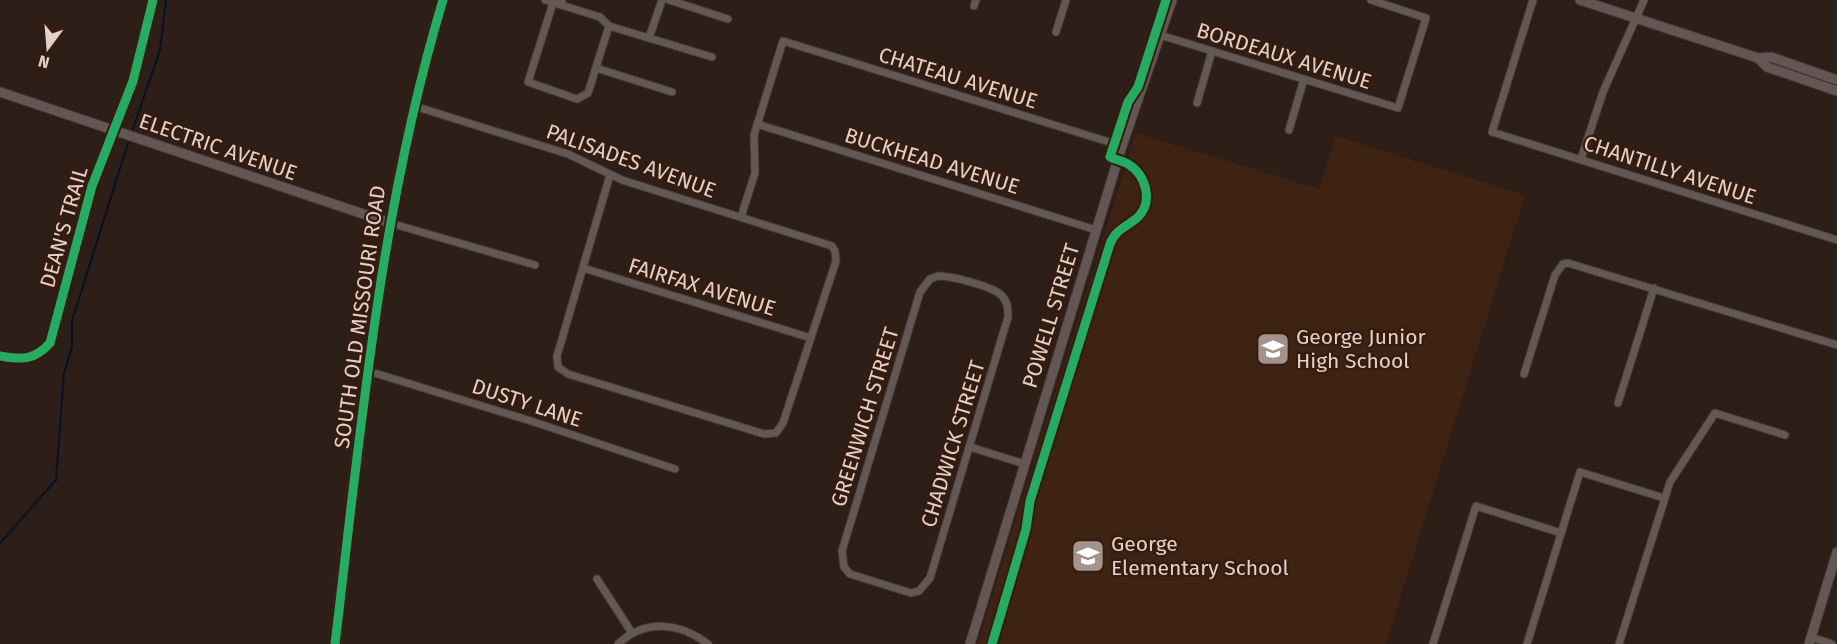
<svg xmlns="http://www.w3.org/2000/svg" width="1837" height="644" viewBox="0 0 1837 644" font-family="'Fira Sans',sans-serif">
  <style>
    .built { fill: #3e2212 }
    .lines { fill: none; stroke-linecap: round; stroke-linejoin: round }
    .stream { stroke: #051326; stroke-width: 2 }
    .street-casing { stroke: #463a35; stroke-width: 9 }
    .secondary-casing { stroke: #463a35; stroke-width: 11 }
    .primary-casing { stroke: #463a35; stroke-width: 13 }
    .street { stroke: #635853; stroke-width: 7 }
    .secondary { stroke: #635654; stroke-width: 9 }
    .primary { stroke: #695c5c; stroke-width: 10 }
    .cycleway-casing { stroke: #361c0f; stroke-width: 13 }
    .cycleway { stroke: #26ab63; stroke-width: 9 }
    .labels { text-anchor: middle; stroke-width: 4.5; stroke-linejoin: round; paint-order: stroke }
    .street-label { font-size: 21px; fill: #e3d1c9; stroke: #361c0f }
    .poi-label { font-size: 21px; fill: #e3d1c9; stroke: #361c0f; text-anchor: start }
  </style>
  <rect width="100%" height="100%" fill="#2d1f18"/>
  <!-- built -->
  <path class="built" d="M1136 133 1319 189 1336 136 1525 195 1386 644H977Z"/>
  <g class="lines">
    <!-- stream -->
    <g class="stream">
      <path d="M133 129 160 50 166 0"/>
      <path d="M0 543 56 480 64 373 72 347V321L128 143"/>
    </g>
    <defs>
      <g id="street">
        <path d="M545 0 561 5 562 0"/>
        <path d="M669 0 728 19"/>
        <path d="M1533 0 1492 132 1837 240"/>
        <path d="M553 3 528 82 577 99 588 93 609 26 600 17 561 5"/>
        <path d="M974 6 976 0"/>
        <path d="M609 26 712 57"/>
        <path d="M1056 32 1066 0"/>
        <path d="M1160 35 1398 108 1426 18 1371 0"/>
        <path d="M649 38 662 0"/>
        <path d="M596 68 672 92"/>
        <path d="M1197 103 1212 51"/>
        <path d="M414 106 568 154 622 180 832 246 835 251 836 261 783 423 776 433 764 434 568 374 558 367 557 356 610 175"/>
        <path d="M757 124 1096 230"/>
        <path d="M1289 130 1304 79"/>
        <path d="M1581 159 1603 92 1644 0"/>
        <path d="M741 217 755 173 754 135 783 41 1122 146"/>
        <path d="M390 223 535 265"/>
        <path d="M583 268 811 338"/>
        <path d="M938 276C951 276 992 286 1001 295 1008 301 1008 309 1008 317L930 578 919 591 911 593 850 574 844 567 842 551 920 292 930 279Z"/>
        <path d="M368 371 531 421 675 469"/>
        <path d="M1524 374 1555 275 1563 264 1568 263 1837 345"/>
        <path d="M1618 403 1654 288"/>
        <path d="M970 447 1025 464"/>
        <path d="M597 579 632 633"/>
        <path d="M1811 637 1832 644"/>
        <path d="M618 644C645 619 679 622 708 644"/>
        <path d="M1433 644 1476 506 1561 533"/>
        <path d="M1527 644 1580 472 1664 498"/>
        <path d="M1619 644 1670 482 1715 413 1785 435"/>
      </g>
      <g id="secondary">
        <path d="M1580 0 1758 58 1771 57 1837 80"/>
        <path d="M1758 58 1767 67 1837 91"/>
        <path d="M0 92 390 223"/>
        <path d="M970 644 1122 146 1172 0"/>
        <path d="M1809 644 1837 552"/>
      </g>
      <path id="primary" d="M335 644C361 428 380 209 443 0"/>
    </defs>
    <!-- street casing -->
    <use href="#street" class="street-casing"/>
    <!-- secondary casing -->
    <use href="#secondary" class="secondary-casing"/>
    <!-- primary casing -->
    <use href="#primary" class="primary-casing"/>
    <!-- street -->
    <use href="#street" class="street"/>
    <!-- secondary -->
    <use href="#secondary" class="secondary"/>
    <!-- primary -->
    <use href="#primary" class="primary"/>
    <defs>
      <g id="cycleway">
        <path d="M0 356C22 360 35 360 50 343L92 186 133 81 153 0"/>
        <path d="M335 644C361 428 380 209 443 0"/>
        <path d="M992 644 1026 529 1030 501 1110 244C1115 230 1126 227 1137 218 1154 202 1146 175 1128 164 1123 161 1116 160 1110 157L1128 102 1138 87 1166 0"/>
      </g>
    </defs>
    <!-- cycleway casing -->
    <use href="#cycleway" class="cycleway-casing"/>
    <!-- cycleway -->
    <use href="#cycleway" class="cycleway"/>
  </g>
  <!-- icons -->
  <defs>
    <symbol id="school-square" viewBox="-11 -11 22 22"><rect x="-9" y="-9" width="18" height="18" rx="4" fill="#a3938b" stroke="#361c0f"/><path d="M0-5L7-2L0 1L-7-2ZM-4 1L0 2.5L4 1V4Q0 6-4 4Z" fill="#fff"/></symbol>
  </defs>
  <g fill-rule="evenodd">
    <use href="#school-square" x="1254" y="330" width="38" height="38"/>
    <use href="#school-square" x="1069" y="537" width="38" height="38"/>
  </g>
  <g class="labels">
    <!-- street labels -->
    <g class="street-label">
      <text transform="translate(1284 56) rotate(17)" y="7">BORDEAUX AVENUE</text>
      <text transform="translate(958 78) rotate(17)" y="7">CHATEAU AVENUE</text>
      <text transform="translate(218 147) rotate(19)" y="7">ELECTRIC AVENUE</text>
      <text transform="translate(631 161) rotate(20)" y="7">PALISADES AVENUE</text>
      <text transform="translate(932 161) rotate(17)" y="7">BUCKHEAD AVENUE</text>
      <text transform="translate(1670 170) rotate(18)" y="7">CHANTILLY AVENUE</text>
      <text transform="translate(64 227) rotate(-74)" y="7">DEAN'S TRAIL</text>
      <text transform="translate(702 287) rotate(17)" y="7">FAIRFAX AVENUE</text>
      <text transform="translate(1051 316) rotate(-73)" y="7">POWELL STREET</text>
      <text transform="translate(360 317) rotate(-82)" y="7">SOUTH OLD MISSOURI ROAD</text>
      <text transform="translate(527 403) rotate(18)" y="7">DUSTY LANE</text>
      <text transform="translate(865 417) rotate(-73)" y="7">GREENWICH STREET</text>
      <text transform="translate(953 444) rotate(-73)" y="7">CHADWICK STREET</text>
    </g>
    <!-- poi labels -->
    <g class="poi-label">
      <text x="1296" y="344">George Junior<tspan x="1296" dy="24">High School</tspan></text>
      <text x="1111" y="551">George<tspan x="1111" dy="24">Elementary School</tspan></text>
    </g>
  </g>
  <!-- north arrow -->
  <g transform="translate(48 48) rotate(196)" stroke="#361c0f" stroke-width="4.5" paint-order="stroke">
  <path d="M0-4.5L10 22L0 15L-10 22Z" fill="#e3d1c9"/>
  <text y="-9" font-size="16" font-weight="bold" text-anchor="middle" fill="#e3d1c9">N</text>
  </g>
</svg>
